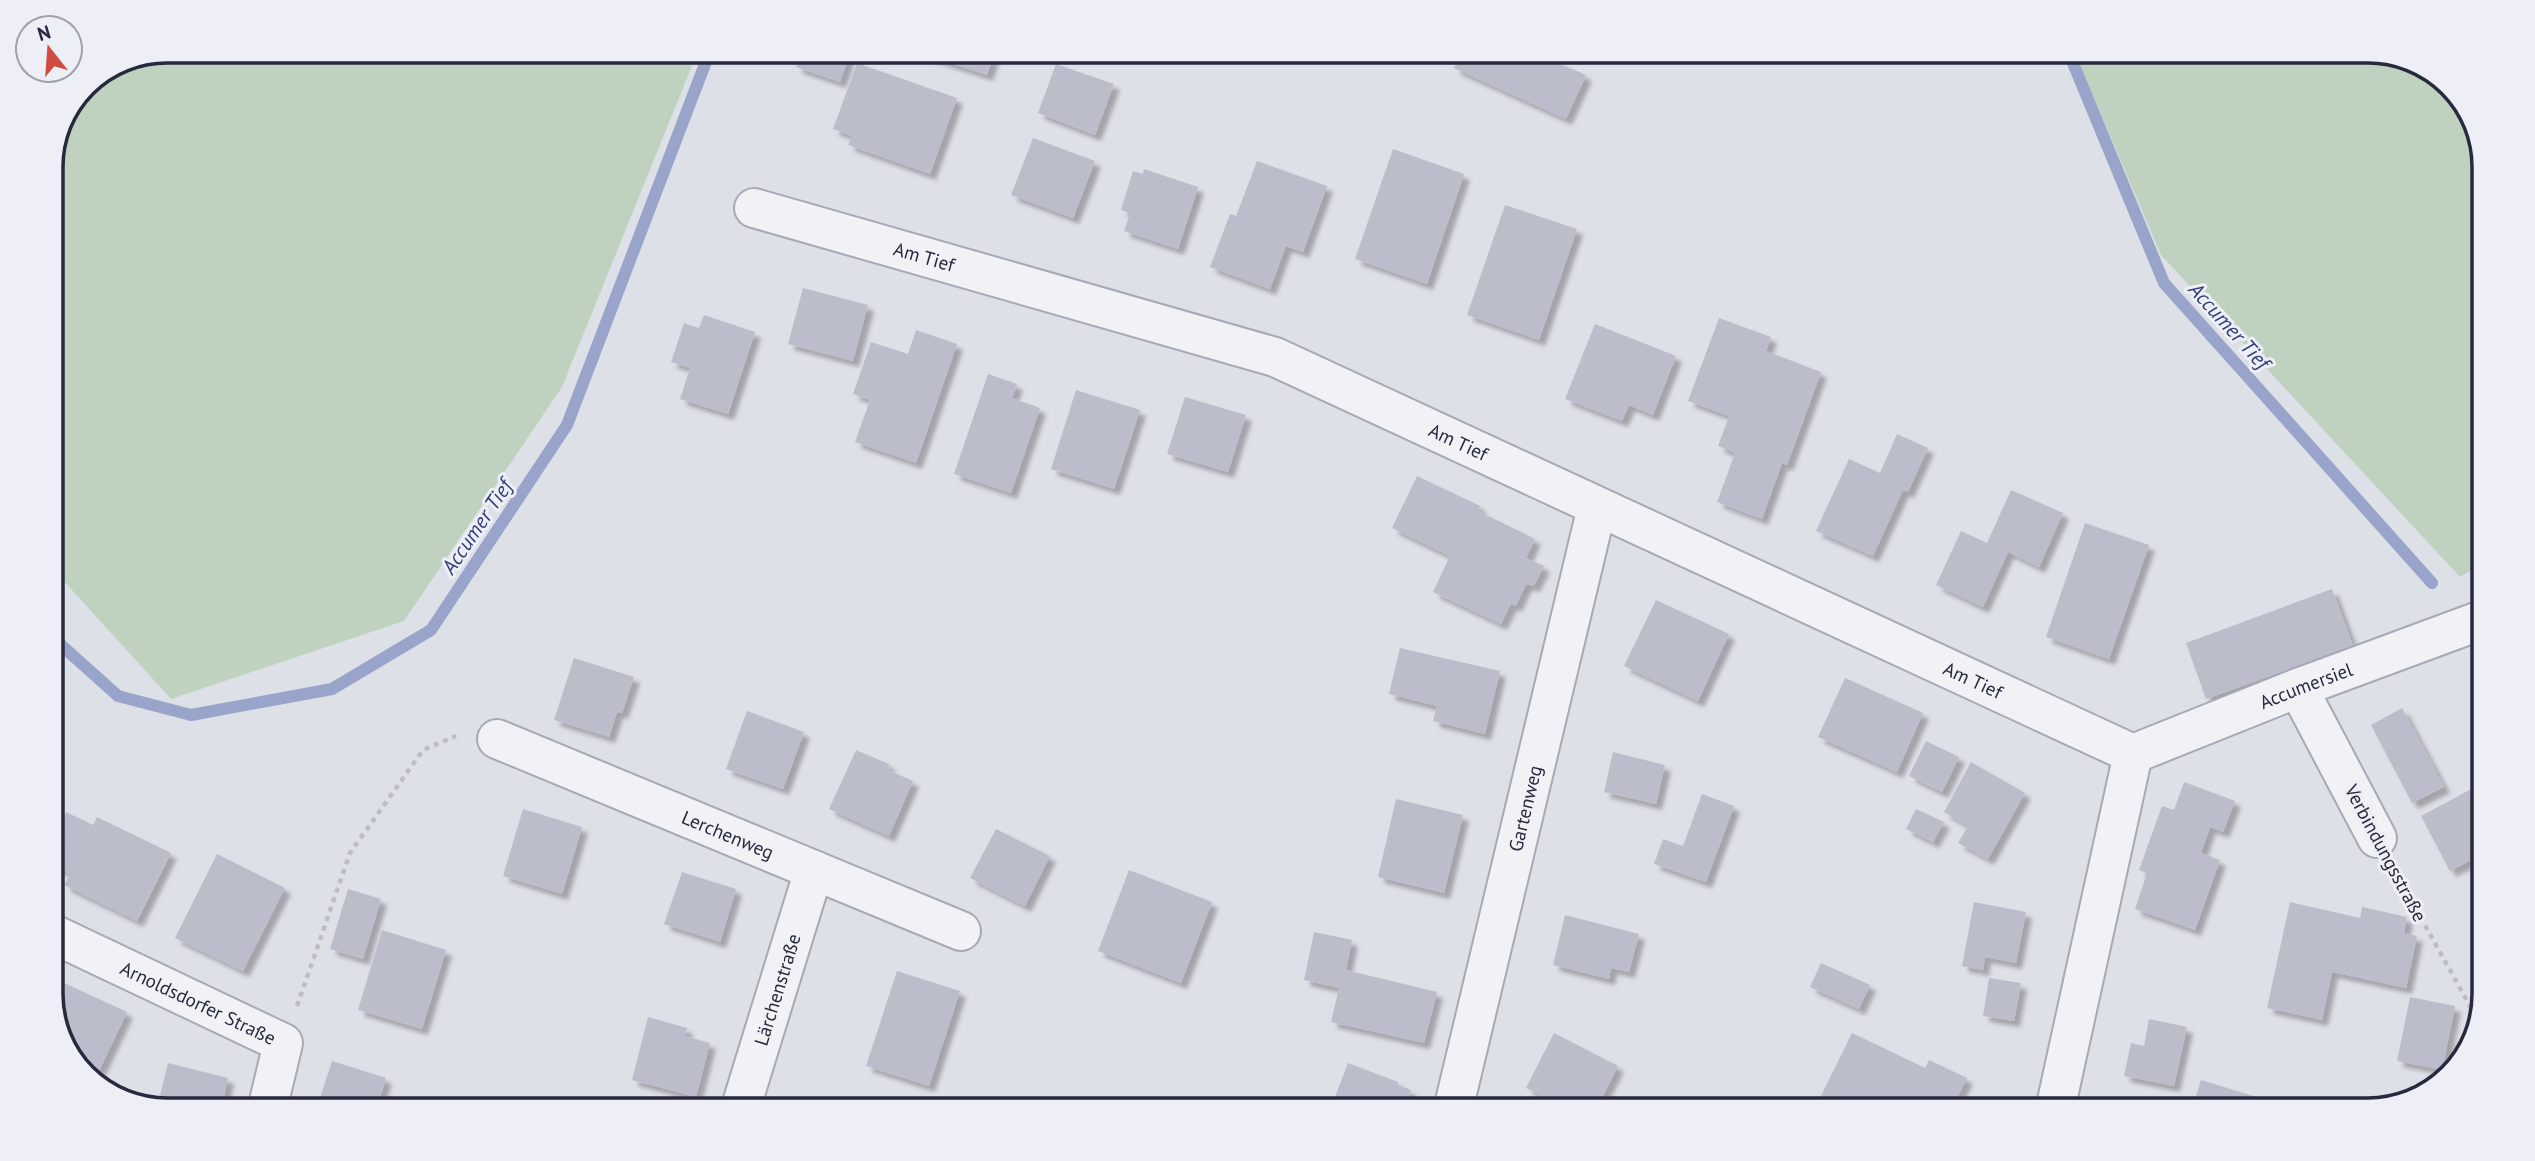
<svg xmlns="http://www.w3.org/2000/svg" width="2535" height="1161" viewBox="0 0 2535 1161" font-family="'PT Sans',sans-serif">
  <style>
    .green { fill: #bfd2bf }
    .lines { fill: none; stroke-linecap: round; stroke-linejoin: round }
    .stream { stroke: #98a4c9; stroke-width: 12 }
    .building { fill: #bbbdcb; filter: url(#shadow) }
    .minor-casing { stroke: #a7a9b5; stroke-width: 42 }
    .path { stroke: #bcbdc6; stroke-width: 4.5; stroke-dasharray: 5 5; stroke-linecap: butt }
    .minor { stroke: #f1f1f6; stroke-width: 38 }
    .labels { text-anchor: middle; stroke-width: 6; stroke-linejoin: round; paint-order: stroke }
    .street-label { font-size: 19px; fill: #272a3f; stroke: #eeeff6 }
    .water-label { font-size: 21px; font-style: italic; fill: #303e74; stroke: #eeeff6 }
    .rim { fill: none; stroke: #272a3f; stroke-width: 3.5 }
  </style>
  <defs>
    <filter id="shadow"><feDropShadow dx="6" dy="6" stdDeviation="2" flood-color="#0004"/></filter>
  </defs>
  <rect width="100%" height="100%" fill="#dee0e8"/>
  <!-- green -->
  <g class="green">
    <path d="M167 51H698L562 387 404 621 171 699 51 567V159L85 84Z"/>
    <path d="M2074 51H2368L2413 60 2465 102 2484 159 2480 565 2460 577 2161 255Z"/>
  </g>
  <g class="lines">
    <!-- stream -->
    <g class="stream">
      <path d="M2068 51 2164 283 2432 583"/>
      <path d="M51 636 118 696 191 715 332 689 431 630 567 425 710 51"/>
    </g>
  </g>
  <!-- building -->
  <g class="building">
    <path d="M802 51H851L840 82 796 67Z"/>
    <path d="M926 51H995L987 75 925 55Z"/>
    <path d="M1462 51H1531L1586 75 1566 119 1454 68Z"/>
    <path d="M857 63 957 98 930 174 848 145 852 136 833 129Z"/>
    <path d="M1056 64 1114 84 1095 135 1038 113Z"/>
    <path d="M1033 138 1095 161 1073 218 1011 195Z"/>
    <path d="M1393 149 1464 174 1427 284 1355 259Z"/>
    <path d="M1257 161 1327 186 1303 252 1286 246 1270 289 1210 267 1230 214 1236 216Z"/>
    <path d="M1144 169 1198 187 1178 249 1124 231 1130 213 1121 210 1133 171 1143 174Z"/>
    <path d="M1505 205 1577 229 1539 340 1467 315Z"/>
    <path d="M803 288 868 305 853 361 788 344Z"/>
    <path d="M704 315 755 332 728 414 680 399 690 368 671 362 684 323 699 328Z"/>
    <path d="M1719 318 1771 337 1766 351 1821 372 1787 465 1782 463 1762 519 1717 502 1735 453 1718 446 1729 416 1688 401Z"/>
    <path d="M1595 324 1676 356 1653 415 1629 405 1622 421 1565 399Z"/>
    <path d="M916 330 957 344 916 463 855 442 870 400 853 394 871 342 908 354Z"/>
    <path d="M988 374 1017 384 1012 398 1040 408 1011 493 954 474Z"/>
    <path d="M1076 390 1140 410 1114 489 1051 469Z"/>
    <path d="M1185 397 1246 415 1228 472 1167 454Z"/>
    <path d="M1897 434 1928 448 1908 492 1903 490 1873 556 1816 531 1849 459 1880 473Z"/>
    <path d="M1417 476 1480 506 1478 511 1535 539 1526 558 1544 566 1534 586 1526 584 1516 606 1511 604 1501 624 1433 592 1450 556 1392 528Z"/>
    <path d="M2011 490 2063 513 2039 567 2008 552 1983 607 1936 585 1961 531 1987 543Z"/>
    <path d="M2085 523 2149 545 2109 659 2046 637Z"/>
    <path d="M2332 589 2353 646 2206 699 2186 643Z"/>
    <path d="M1656 600 1729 634 1698 701 1624 666Z"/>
    <path d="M1400 648 1500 671 1485 734 1433 721 1437 706 1389 694Z"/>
    <path d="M574 658 634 677 622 713 617 712 609 737 554 720Z"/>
    <path d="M1845 678 1923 713 1897 772 1818 737Z"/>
    <path d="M2402 708 2444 787 2412 803 2371 725Z"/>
    <path d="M747 711 804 732 783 789 726 769Z"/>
    <path d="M1926 741 1959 757 1942 792 1909 776Z"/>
    <path d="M856 750 889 764 888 770 913 781 889 836 829 809Z"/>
    <path d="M1613 752 1665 765 1656 804 1604 792Z"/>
    <path d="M1971 762 2025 793 1988 859 1958 843 1968 826 1944 812Z"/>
    <path d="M2184 782 2235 801 2223 832 2210 827 2201 853 2220 860 2195 930 2135 909 2147 873 2139 870 2162 806 2174 810Z"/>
    <path d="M2477 786V857L2450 871 2421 816Z"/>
    <path d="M1702 794 1734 806 1706 882 1654 864 1663 839 1683 846Z"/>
    <path d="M1396 799 1463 815 1444 893 1378 877Z"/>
    <path d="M523 809 582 827 562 894 503 876Z"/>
    <path d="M1916 809 1944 822 1933 842 1906 829Z"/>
    <path d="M66 812 93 825 97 817 171 853 137 921 64 885 70 874 52 865 65 839 55 834Z"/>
    <path d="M996 829 1050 856 1025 906 970 878Z"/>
    <path d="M217 854 285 888 243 971 175 938Z"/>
    <path d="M1129 870 1212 902 1181 983 1098 951Z"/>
    <path d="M682 872 736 889 720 942 664 924Z"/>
    <path d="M348 889 381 899 363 959 330 949Z"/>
    <path d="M1974 902 2026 912 2016 963 1985 957 1983 970 1962 966Z"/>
    <path d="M2290 902 2360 918 2362 907 2407 917 2404 933 2417 936 2406 988 2332 972 2322 1020 2267 1008Z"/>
    <path d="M1565 915 1639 934 1629 972 1611 968 1609 979 1553 965Z"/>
    <path d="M382 930 446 950 422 1029 358 1010Z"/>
    <path d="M1314 932 1352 940 1346 970 1437 992 1424 1043 1331 1022 1339 988 1304 980Z"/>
    <path d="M1821 963 1870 985 1859 1009 1810 987Z"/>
    <path d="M897 971 960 991 929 1086 866 1066Z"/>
    <path d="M51 977 127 1012 99 1071 70 1057 51 1002Z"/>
    <path d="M1989 978 2021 983 2014 1021 1983 1016Z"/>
    <path d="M2410 997 2455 1006 2442 1070 2397 1061Z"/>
    <path d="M648 1017 687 1028 685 1036 710 1043 696 1097 632 1080Z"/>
    <path d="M2149 1019 2187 1027 2174 1086 2124 1076 2131 1043 2144 1046Z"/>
    <path d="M1554 1033 1618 1066 1596 1110H1570L1526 1088Z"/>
    <path d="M1852 1033 1925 1068 1929 1060 1967 1078 1951 1110H1868L1843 1098 1838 1109 1819 1100Z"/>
    <path d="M332 1061 386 1078 376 1110H316Z"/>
    <path d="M168 1063 228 1078 221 1110 157 1108Z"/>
    <path d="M1348 1063 1398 1082V1085L1411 1090 1403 1110H1330Z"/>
    <path d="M2201 1080 2286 1106 2284 1110H2205L2193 1106Z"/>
  </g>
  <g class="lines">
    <defs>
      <g id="minor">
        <path id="s1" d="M754 208 1275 357 2133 754"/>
        <path d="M2298 688 2377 838"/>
        <path id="s2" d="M497 739 961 931"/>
        <path id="s3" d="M2133 754 2298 688 2479 621"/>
        <path id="s4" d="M51 933 283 1043 267 1110"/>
        <path id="s5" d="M740 1110 814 870"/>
        <path id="s6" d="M1453 1110 1597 507"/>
        <path d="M2055 1110 2133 754"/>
      </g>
    </defs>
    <!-- minor casing -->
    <use href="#minor" class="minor-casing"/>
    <!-- path -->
    <g class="path">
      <path d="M2396 873 2476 1017"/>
      <path d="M297 1006 350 853 423 750 456 736"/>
    </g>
    <!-- minor -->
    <use href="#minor" class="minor"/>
  </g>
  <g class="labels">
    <!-- street labels -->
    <g class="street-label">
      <text dy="7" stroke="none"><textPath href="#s1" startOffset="177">Am Tief</textPath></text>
      <text dy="7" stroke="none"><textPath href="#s1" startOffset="744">Am Tief</textPath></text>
      <text dy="7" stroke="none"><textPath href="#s1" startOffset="1311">Am Tief</textPath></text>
      <text dy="7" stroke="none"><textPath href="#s3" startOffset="186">Accumersiel</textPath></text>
      <text dy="7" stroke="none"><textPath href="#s6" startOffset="310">Gartenweg</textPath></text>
      <text dy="7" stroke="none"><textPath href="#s2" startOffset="250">Lerchenweg</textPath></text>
      <text transform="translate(2386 853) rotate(62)" y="7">Verbindungsstraße</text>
      <text dy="7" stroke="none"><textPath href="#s5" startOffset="126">Lärchenstraße</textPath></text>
      <text dy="7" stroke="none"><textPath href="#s4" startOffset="163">Arnoldsdorfer Straße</textPath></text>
    </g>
    <!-- water labels -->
    <g class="water-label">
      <text transform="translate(2229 326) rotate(48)" y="7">Accumer Tief</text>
      <text transform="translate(477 527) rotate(-56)" y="7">Accumer Tief</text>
    </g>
  </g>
  <!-- crop -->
  <path d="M0 0H2535V1161H0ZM167 63H2368A104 104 0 0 1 2472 167V994A104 104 0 0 1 2368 1098H167A104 104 0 0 1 63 994V167A104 104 0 0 1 167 63Z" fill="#eeeff6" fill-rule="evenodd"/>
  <path class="rim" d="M167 63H2368A104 104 0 0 1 2472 167V994A104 104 0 0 1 2368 1098H167A104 104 0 0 1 63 994V167A104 104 0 0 1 167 63Z"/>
  <!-- north arrow -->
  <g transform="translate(49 49) rotate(343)"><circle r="33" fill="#eeeff6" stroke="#9ea0ad" stroke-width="2"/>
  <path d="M0-5L12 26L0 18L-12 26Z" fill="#d14d40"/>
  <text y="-10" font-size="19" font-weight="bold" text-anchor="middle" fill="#272a3f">N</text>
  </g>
</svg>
